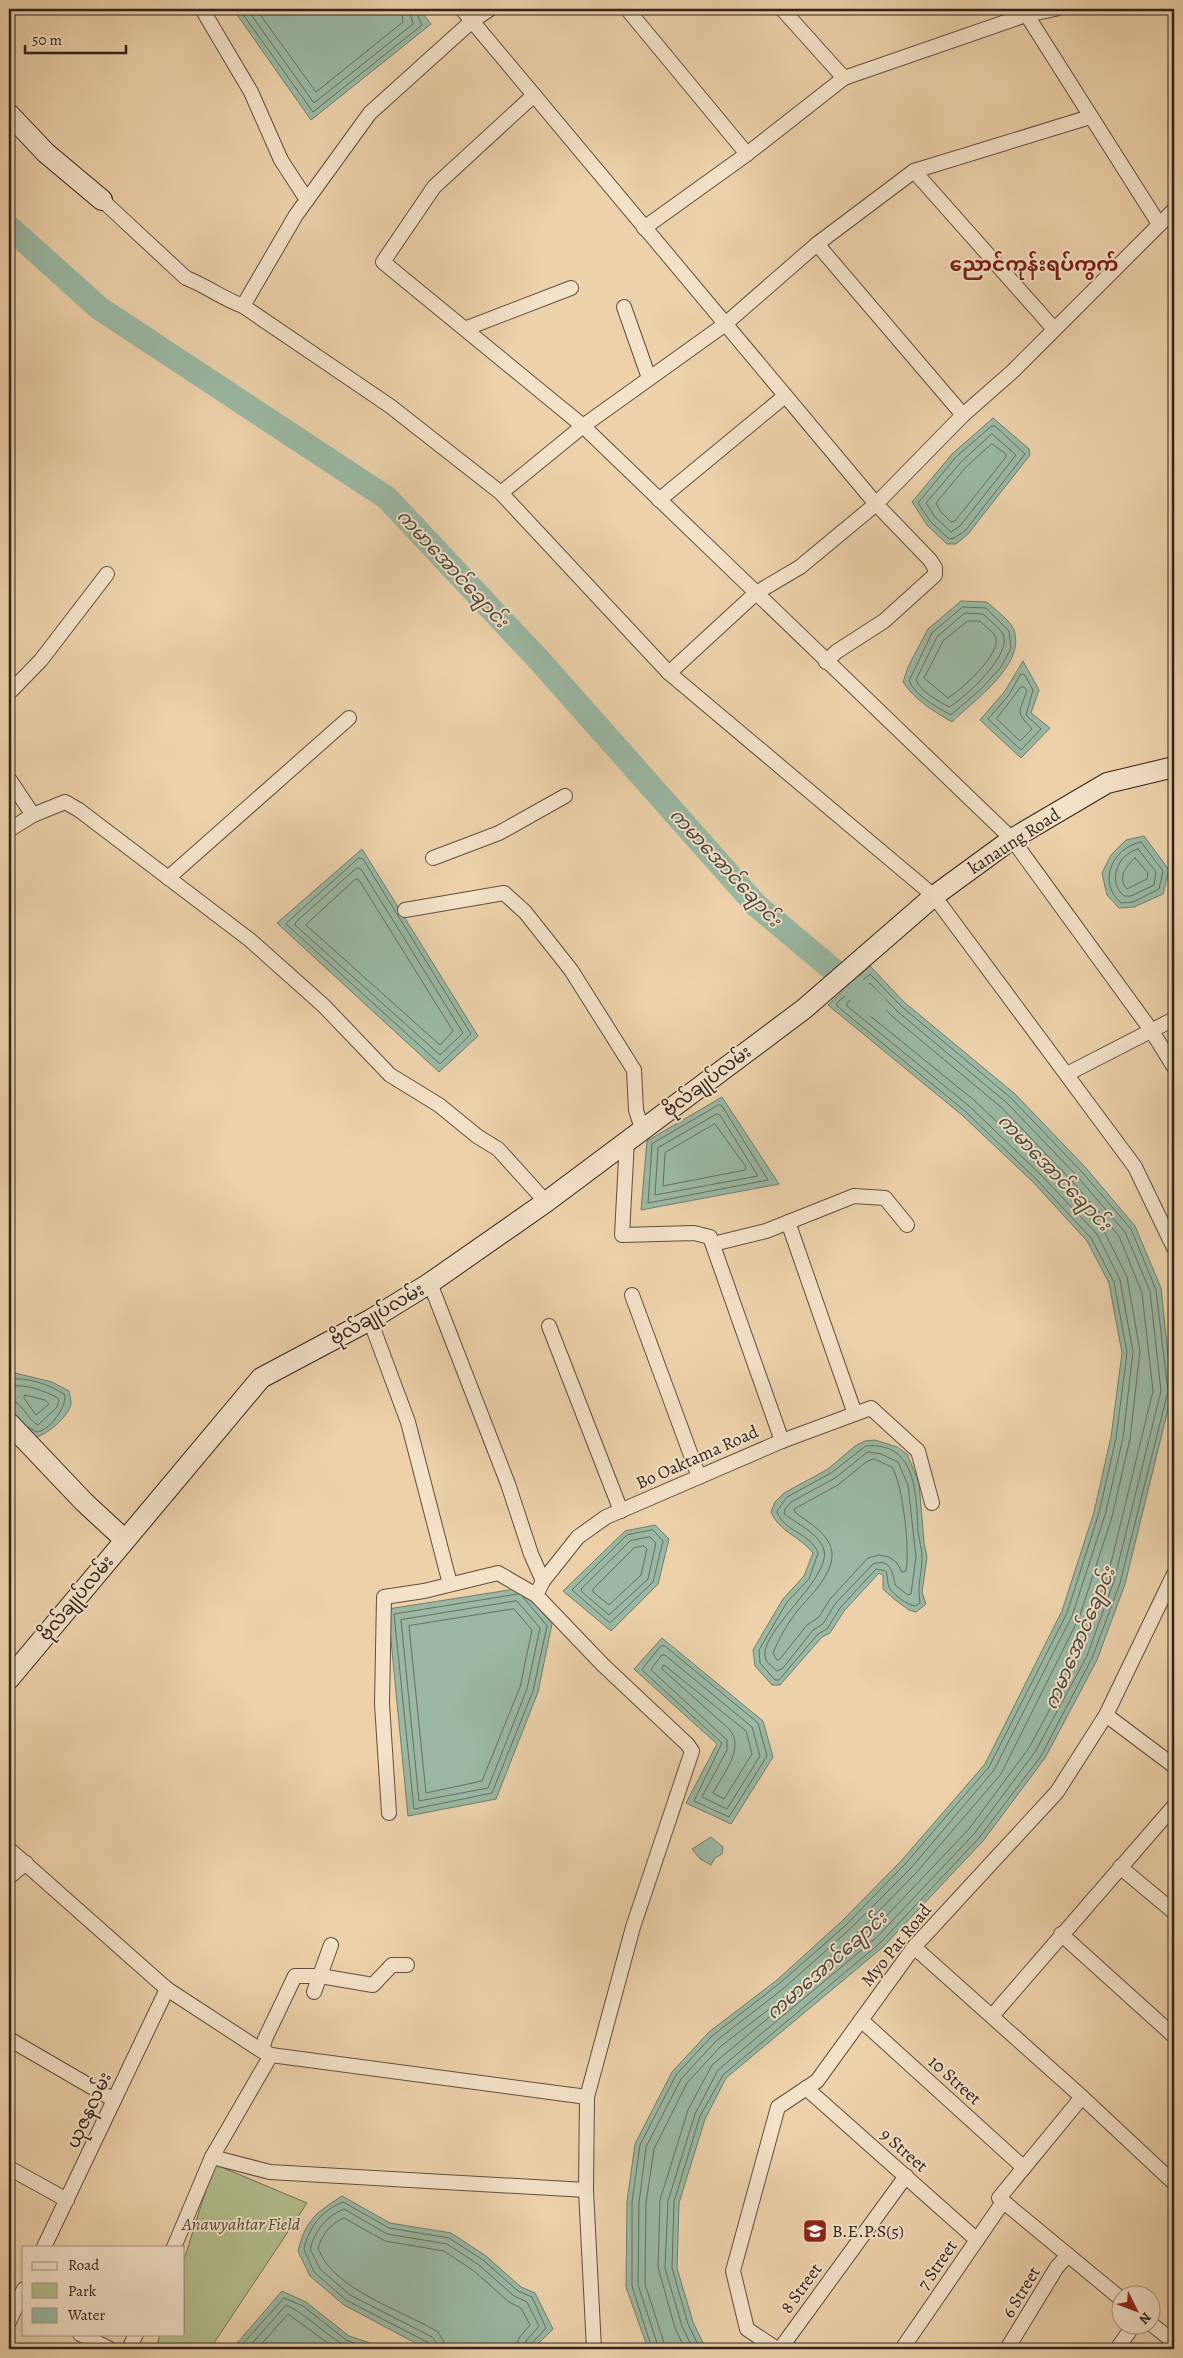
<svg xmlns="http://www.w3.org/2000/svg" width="1183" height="2358" viewBox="0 0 1183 2358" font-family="Alegreya,'Noto Sans Myanmar',serif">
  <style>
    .green { fill: #b2bd8d; stroke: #727055 }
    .water { fill: #9ab8a3; stroke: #707c6d }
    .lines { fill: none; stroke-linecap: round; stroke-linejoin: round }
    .shore { stroke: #666e60; stroke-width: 1 }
    .river { stroke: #9ab8a3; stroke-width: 24 }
    .street-casing { stroke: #604e40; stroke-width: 16 }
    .secondary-casing { stroke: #31231d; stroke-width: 22 }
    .street { stroke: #f3e1c8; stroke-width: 14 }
    .secondary { stroke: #f3e1c8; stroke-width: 20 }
    .labels { text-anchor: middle; stroke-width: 4; stroke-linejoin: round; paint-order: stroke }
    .street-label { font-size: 18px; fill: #31231d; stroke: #f3e1c8 }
    .park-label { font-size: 18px; font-style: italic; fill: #514a39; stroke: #f3e1c8 }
    .poi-label { font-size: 18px; fill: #31231d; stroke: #f3e1c8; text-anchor: start }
    .water-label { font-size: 19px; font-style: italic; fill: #4b483e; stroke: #f3e1c8 }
    .quarter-label { font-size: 20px; font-weight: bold; fill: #7a1f14; stroke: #f3e1c8 }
  </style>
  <rect width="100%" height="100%" fill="#ecd1aa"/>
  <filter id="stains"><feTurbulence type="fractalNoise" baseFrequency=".004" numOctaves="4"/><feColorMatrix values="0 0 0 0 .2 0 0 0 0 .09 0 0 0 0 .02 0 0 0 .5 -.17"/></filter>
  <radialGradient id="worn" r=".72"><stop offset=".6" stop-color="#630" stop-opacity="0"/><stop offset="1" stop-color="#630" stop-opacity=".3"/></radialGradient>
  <!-- green -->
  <path class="green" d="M214 2164 307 2203 210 2349H156L160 2334H184V2260Z"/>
  <!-- water -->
  <g class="water">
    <path d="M233 9H419L431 24 311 120Z"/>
    <path d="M993 418 1029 449 1030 455 968 534 956 544H947L927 525 912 502 952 454Z"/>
    <path d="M961 601 987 602C994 609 1011 621 1014 630 1026 665 974 700 952 722 933 711 915 700 903 682L908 667 928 629Z"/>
    <path d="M1023 661 1039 690 1031 713 1050 728 1021 758 980 720 1005 691Z"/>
    <path d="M1144 836 1169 870 1163 894 1134 907 1119 908 1107 895 1102 873 1111 855 1126 840Z"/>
    <path d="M362 849 478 1036 439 1072 277 923Z"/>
    <path d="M870 966 904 1002 1015 1094 1086 1168 1135 1226 1161 1288 1172 1393 1125 1584 1097 1660 1045 1758 983 1841 883 1947 726 2078 705 2119 679 2203 677 2268 693 2322 706 2349H648L626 2287 627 2202 635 2144 672 2072 709 2032 777 1980 842 1921 902 1860 985 1764 1062 1611 1094 1512 1111 1437 1122 1353 1109 1283 1087 1241 1033 1182 962 1115 828 1005Z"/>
    <path d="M722 1097 779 1184 641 1210 647 1141Z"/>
    <path d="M15 1373 52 1382 69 1391C70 1395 71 1400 71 1404 69 1416 47 1435 36 1437 7 1419 9 1406 9 1375Z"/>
    <path d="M875 1440 897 1447 907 1454 919 1483 924 1542 927 1557 922 1592 926 1604 916 1612 909 1610 894 1599 883 1589V1575L879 1573 844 1611 830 1633 822 1637 780 1685H772L755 1666 753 1650 783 1599 804 1576 813 1553C801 1537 778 1531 771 1512L775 1502 784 1493 828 1469 855 1446 865 1441Z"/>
    <path d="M655 1525 669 1539 658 1584 611 1631 563 1591 625 1531Z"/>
    <path d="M522 1588 552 1624 538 1692 496 1799 408 1816 388 1609Z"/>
    <path d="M662 1638 763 1721 773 1757 731 1824 686 1803 717 1744 634 1669Z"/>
    <path d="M711 1837 723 1847 722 1854 715 1858 711 1865 700 1859 692 1849Z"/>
    <path d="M342 2196 390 2223 451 2233 486 2256 521 2287 535 2293 553 2329 533 2349H433L419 2345 344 2305 310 2276 298 2251C306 2219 316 2213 342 2196Z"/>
    <path d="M282 2291 306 2302 349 2336 370 2343 376 2349H232Z"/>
  </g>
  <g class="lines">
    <!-- shore -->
    <g class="shore">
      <path d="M239 9 313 112 422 25 415 9"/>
      <path d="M247 9 314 103 413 24 409 9"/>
      <path d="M256 9 316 92 403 22 401 9"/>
      <path d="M992 426H995L1025 454 965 531 954 538 949 539 930 521 918 503 956 457Z"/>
      <path d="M992 434 1016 455 960 526 951 532 935 517 926 503 961 462Z"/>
      <path d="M992 444 1006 454V457L955 521 951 522 941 512 936 503 966 467Z"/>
      <path d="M963 607 986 608 1009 631 1011 648 1001 667 982 688 951 715C936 707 916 696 909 681L932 633Z"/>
      <path d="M965 613 983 614C989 620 999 627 1003 634 1013 654 965 698 949 707 938 701 921 692 916 680L937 637Z"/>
      <path d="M968 621H980C984 626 994 632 996 638 1001 654 960 691 948 698L924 678 943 641Z"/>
      <path d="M1021 674 1025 675 1033 690 1026 715 1041 729 1021 750 988 719 1009 695Z"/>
      <path d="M1021 687H1024L1027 691C1018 715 1016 711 1032 729L1020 741 997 719Z"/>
      <path d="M1141 842 1163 871 1159 889 1133 902 1121 903C1097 882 1112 848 1141 842Z"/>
      <path d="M1138 849 1156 872 1154 885 1131 896H1124C1107 882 1117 854 1138 849Z"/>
      <path d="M359 858 363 859 471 1034 440 1064 286 924Z"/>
      <path d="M1135 858 1148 873 1147 879 1127 889C1117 878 1126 866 1135 858Z"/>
      <path d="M357 868 361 869 463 1033 440 1055 295 925 296 922Z"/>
      <path d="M356 879 359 880 453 1031 440 1045 306 925Z"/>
      <path d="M719 1105 722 1106 768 1180 648 1203 652 1144Z"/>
      <path d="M717 1114 720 1115 758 1176 655 1195 658 1148Z"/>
      <path d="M715 1124 746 1167 745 1170 663 1186 665 1153Z"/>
      <path d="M9 1379C26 1377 50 1384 65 1395 66 1408 50 1430 37 1432L28 1427"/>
      <path d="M9 1386C26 1384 43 1390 58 1398L59 1401 57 1407 38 1425C26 1419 23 1401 9 1400"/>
      <path d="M25 1395 45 1400 49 1404 36 1415 24 1398Z"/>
      <path d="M866 1446C917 1441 916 1495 918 1531 919 1540 922 1549 922 1557 922 1574 917 1583 920 1603L915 1606C908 1605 893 1595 889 1587 887 1583 888 1576 886 1571L876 1569 840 1608 827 1629 818 1634 779 1680H775L760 1663 759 1650 787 1602 809 1579 818 1553C812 1534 781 1530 777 1511L787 1497 831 1473Z"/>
      <path d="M868 1452 881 1454 898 1462 908 1485 916 1557 911 1594 908 1595 895 1585C893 1572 890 1558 873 1564L835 1604 823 1624 813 1630 783 1668 777 1671C774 1668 768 1664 766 1660 754 1635 832 1579 824 1550 820 1534 796 1523 784 1514L785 1509 791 1502 835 1478Z"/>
      <path d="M874 1459 892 1467C903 1486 910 1549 906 1571L902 1572 897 1563 889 1557 879 1555 868 1558 830 1599 819 1617 807 1625 780 1659 777 1660 773 1653C779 1638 788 1623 798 1610 811 1595 842 1566 829 1543 822 1529 807 1522 795 1512L794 1509 838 1485 866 1462Z"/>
      <path d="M653 1530 663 1541 653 1582 610 1623 572 1590 627 1535Z"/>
      <path d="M650 1537 656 1543 648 1579 609 1615 582 1592 581 1589 630 1541Z"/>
      <path d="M644 1546 647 1549 641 1575 609 1605 593 1592V1589L634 1548Z"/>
      <path d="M518 1594 394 1614 414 1809 492 1793 533 1691 547 1626 523 1597"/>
      <path d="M517 1601 540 1628 527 1689 488 1788 419 1801 401 1620Z"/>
      <path d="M514 1609 532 1630 520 1687 482 1781 426 1793 409 1626Z"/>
      <path d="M661 1646H665L758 1723 767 1756 729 1817 694 1801 722 1743 642 1670Z"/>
      <path d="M662 1655H665L752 1727 760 1756 727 1809 702 1797 727 1750V1740L651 1670Z"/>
      <path d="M664 1665 746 1731 752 1754 724 1799 713 1793C722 1775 746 1748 729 1729L662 1669Z"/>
      <path d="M238 2349 284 2298 303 2306 346 2340 369 2349"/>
      <path d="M247 2349 286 2305C311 2316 328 2340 354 2349"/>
      <path d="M257 2349 288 2314 336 2349"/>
      <path d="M431 2349 429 2343 346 2300 314 2272 304 2249C309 2227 321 2211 343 2202L389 2228 449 2238 483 2260 518 2291 532 2297 546 2328 531 2344 530 2349"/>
      <path d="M438 2349 437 2343 432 2337 350 2295 320 2269 310 2249C315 2231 326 2216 344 2209L387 2234 447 2244 479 2265 514 2296 527 2302 539 2326 526 2341 524 2349"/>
      <path d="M445 2349 443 2340 438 2332C402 2310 333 2290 318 2248 322 2235 331 2223 344 2218L385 2241 444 2251 474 2271 509 2302 521 2308 530 2325 519 2338 516 2349"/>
      <path d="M652 2349 632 2286V2202L640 2145 676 2075 712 2036 780 1983 846 1925 906 1863 989 1767 1067 1613 1099 1513 1116 1438 1127 1353 1114 1282 1091 1238 1036 1179 965 1111 837 1006V1003L870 974 901 1006 1011 1098 1082 1172 1131 1229 1156 1290 1168 1391 1120 1583 1092 1658 1041 1756 979 1838 880 1943 723 2075 700 2116 674 2202 672 2268 688 2324 700 2349"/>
      <path d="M659 2349 638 2285 639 2203 646 2147 681 2079 716 2041 784 1988 850 1929 911 1868 994 1770 1072 1616 1105 1515 1123 1438 1133 1352 1120 1280 1097 1234 1041 1175 969 1106 847 1006V1003L870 983 897 1011 1007 1103 1077 1176 1125 1232 1150 1291 1161 1391 1114 1581 1087 1656 1035 1752 974 1834 876 1938 718 2070 695 2114 668 2201 665 2268 682 2326 693 2349"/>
      <path d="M666 2349 645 2284 646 2203 654 2149 687 2083 721 2046 789 1994 855 1935 916 1873 1001 1774 1079 1618 1112 1517 1130 1439 1140 1351 1127 1277 1104 1231 1046 1169 975 1101 858 1006V1003L869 993 893 1017 1002 1108 1072 1181 1119 1236 1142 1293 1153 1391 1107 1579 1080 1653 1029 1748 969 1829 870 1933 712 2065 688 2110 660 2200 658 2267 675 2328 685 2349"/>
    </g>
    <!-- river -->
    <path class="river" d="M9 227 99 308 387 498 539 660 757 906 875 1005"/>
    <defs>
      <g id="street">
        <path d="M202 9 251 92 281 160 307 200"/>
        <path d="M462 9 876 504 930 560 935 568V575L884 621 836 652 826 662"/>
        <path d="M490 9 472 21 370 113 296 215 243 306 390 406 501 493 669 673 934 896 1135 1167 1174 1248"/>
        <path d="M627 9 747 154"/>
        <path d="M782 9 844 78"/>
        <path d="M1023 9 1159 224"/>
        <path d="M534 95 434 187 383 262 583 426 1012 839 1151 1030 1174 1067"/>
        <path d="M914 171 1054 329"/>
        <path d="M102 200 186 278C207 286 223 299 243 306"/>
        <path d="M644 228 747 154 844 78 1026 15 1055 9"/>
        <path d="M817 244 963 415"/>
        <path d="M624 307 649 378"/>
        <path d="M467 328 571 288"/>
        <path d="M501 493 583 426 724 325 817 244 914 171 1090 117"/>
        <path d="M659 500 785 396"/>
        <path d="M669 673 756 593 800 567 876 504 963 415 1013 371 1174 210"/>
        <path d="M9 693 41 660 107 574"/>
        <path d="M9 779 33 815 65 802 79 810 250 940 324 1006 390 1075 439 1105 477 1136 498 1149 546 1202"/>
        <path d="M9 830 33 815"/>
        <path d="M433 858 499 833 565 796"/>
        <path d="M168 878 349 718"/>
        <path d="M405 910 504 893 525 912 571 970 634 1070 636 1110 642 1129"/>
        <path d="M1067 1074 1174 1019"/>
        <path d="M788 1222 855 1414"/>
        <path d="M713 1244 766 1231 854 1196 885 1198 907 1225"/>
        <path d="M430 1283 508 1484 531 1554 543 1581"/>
        <path d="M632 1295 699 1477"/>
        <path d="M370 1320 408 1422 450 1584"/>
        <path d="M549 1326 621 1511"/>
        <path d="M782 1441 871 1408 918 1451 932 1503"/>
        <path d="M1106 1715 1174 1766"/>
        <path d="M389 1813 382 1704 384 1597 424 1591 498 1573 536 1595"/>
        <path d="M9 1849 167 1989 262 2051 271 2055 587 2097"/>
        <path d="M1120 1867 1174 1912"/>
        <path d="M9 1877 26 1863"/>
        <path d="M1061 1934 1174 2036"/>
        <path d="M914 1947 1082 2097 1174 2183"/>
        <path d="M314 1992 331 1945"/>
        <path d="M992 2016 1174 1806"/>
        <path d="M861 2020 1024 2168"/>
        <path d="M9 2039 114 2100"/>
        <path d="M262 2051 265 2039 295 1976H320L373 1985 392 1965H407"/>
        <path d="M806 2088 977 2240"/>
        <path d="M1082 2097 999 2198 1120 2298"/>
        <path d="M212 2157 270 2172 586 2190"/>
        <path d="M9 2168 67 2200"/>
        <path d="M44 2247 167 1989"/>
        <path d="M174 2247 212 2157 271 2055"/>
        <path d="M9 2322 24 2289"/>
        <path d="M1150 2323 1174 2342"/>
        <path d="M80 2334 110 2349"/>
        <path d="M129 2349 136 2334"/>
        <path d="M594 2349 586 2190 587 2097 633 1927 692 1751 687 1744 603 1665 536 1595 543 1581 578 1537 606 1517 782 1441 710 1237 694 1233 622 1235 627 1140"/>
        <path d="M777 2349 747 2329 733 2271 778 2107 817 2081 914 1947 1057 1792 1106 1715 1174 1574"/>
        <path d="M780 2349 906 2176"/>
        <path d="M902 2349 1003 2202"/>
        <path d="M1007 2349 1057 2267 1068 2255"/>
        <path d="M1117 2349 1133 2326"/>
      </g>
      <g id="secondary">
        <path d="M9 114 46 153 102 200"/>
        <path d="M9 1423 84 1502 125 1540"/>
        <path d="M9 1679 261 1378 370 1320 430 1283 546 1202 804 1009 934 896 1012 839 1107 783 1174 767"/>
      </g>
    </defs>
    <!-- street casing -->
    <use href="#street" class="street-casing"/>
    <!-- secondary casing -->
    <use href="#secondary" class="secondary-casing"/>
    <!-- street -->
    <use href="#street" class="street"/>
    <!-- secondary -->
    <use href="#secondary" class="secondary"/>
  </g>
  <!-- icons -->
  <defs>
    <symbol id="school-square" viewBox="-11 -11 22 22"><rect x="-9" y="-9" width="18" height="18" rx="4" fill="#8f2418" stroke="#f3e1c8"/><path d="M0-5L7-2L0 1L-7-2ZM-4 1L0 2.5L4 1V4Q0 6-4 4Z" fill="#fff"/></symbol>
  </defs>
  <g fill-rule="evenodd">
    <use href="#school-square" x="801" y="2217" width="28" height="28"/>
  </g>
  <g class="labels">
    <!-- street labels -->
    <g class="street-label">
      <text transform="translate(1014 841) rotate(-33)" y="6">kanaung Road</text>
      <text transform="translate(707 1081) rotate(-37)" y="6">ဗိုလ်ချုပ်လမ်း</text>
      <text transform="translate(377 1314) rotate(-30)" y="6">ဗိုလ်ချုပ်လမ်း</text>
      <text transform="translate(697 1457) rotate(-24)" y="6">Bo Oaktama Road</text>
      <text transform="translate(76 1598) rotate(-50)" y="6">ဗိုလ်ချုပ်လမ်း</text>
      <text transform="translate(896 1945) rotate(-51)" y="6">Myo Pat Road</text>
      <text transform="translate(955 2080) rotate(42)" y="6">10 Street</text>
      <text transform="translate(89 2110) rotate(-65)" y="6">ယုဇနလမ်း</text>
      <text transform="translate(904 2150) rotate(41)" y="6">9 Street</text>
      <text transform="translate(937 2265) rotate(-56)" y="6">7 Street</text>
      <text transform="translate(801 2288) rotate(-54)" y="6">8 Street</text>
      <text transform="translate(1021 2292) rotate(-59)" y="6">6 Street</text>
    </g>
    <!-- park labels -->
    <g class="park-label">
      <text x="241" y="2230">Anawyahtar Field</text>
    </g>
    <!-- poi labels -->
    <g class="poi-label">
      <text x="832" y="2237">B.E.P.S(5)</text>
    </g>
    <!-- water labels -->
    <g class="water-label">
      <text transform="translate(453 568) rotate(47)" y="7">ကမာအောင်ချောင်း</text>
      <text transform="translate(726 867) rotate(47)" y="7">ကမာအောင်ချောင်း</text>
      <text transform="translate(1055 1172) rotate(46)" y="7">ကမာအောင်ချောင်း</text>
      <text transform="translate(1079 1638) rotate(-67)" y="7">ကမာအောင်ချောင်း</text>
      <text transform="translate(826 1965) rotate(-41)" y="7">ကမာအောင်ချောင်း</text>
    </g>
    <!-- quarter labels -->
    <g class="quarter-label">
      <text x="1034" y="271">ညောင်ကုန်းရပ်ကွက်</text>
    </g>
  </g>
  <!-- margin -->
  <rect width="1183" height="2358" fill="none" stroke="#ecd1aa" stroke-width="30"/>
  <rect x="10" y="10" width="1163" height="2338" fill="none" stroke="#31231d" stroke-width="2.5"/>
  <rect x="15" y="15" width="1153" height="2328" fill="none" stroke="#31231d"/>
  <!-- legend -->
  <rect x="22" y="2246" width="162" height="90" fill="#f3e1c8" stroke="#a59584"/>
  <rect x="32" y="2262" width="25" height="8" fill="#f3e1c8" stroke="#a59584"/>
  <text x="68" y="2270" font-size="15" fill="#31231d">Road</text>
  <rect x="32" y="2283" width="25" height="15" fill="#b2bd8d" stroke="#a59584"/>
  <text x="68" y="2296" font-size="15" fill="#31231d">Park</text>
  <rect x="32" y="2308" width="25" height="15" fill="#9ab8a3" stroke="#a59584"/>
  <text x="68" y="2320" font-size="15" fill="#31231d">Water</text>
  <!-- north arrow -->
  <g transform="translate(1136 2310) rotate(132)"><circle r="24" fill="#f3e1c8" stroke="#a59584"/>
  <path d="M0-4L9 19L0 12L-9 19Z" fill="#8f2418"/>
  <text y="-8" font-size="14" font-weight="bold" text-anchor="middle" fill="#31231d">N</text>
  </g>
  <!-- scale -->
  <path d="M25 45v8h101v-8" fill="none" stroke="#31231d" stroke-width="2.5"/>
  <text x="32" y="45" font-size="15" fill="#31231d" stroke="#f3e1c8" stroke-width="4" paint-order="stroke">50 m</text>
  <rect width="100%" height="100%" filter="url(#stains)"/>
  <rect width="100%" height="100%" fill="url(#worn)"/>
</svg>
